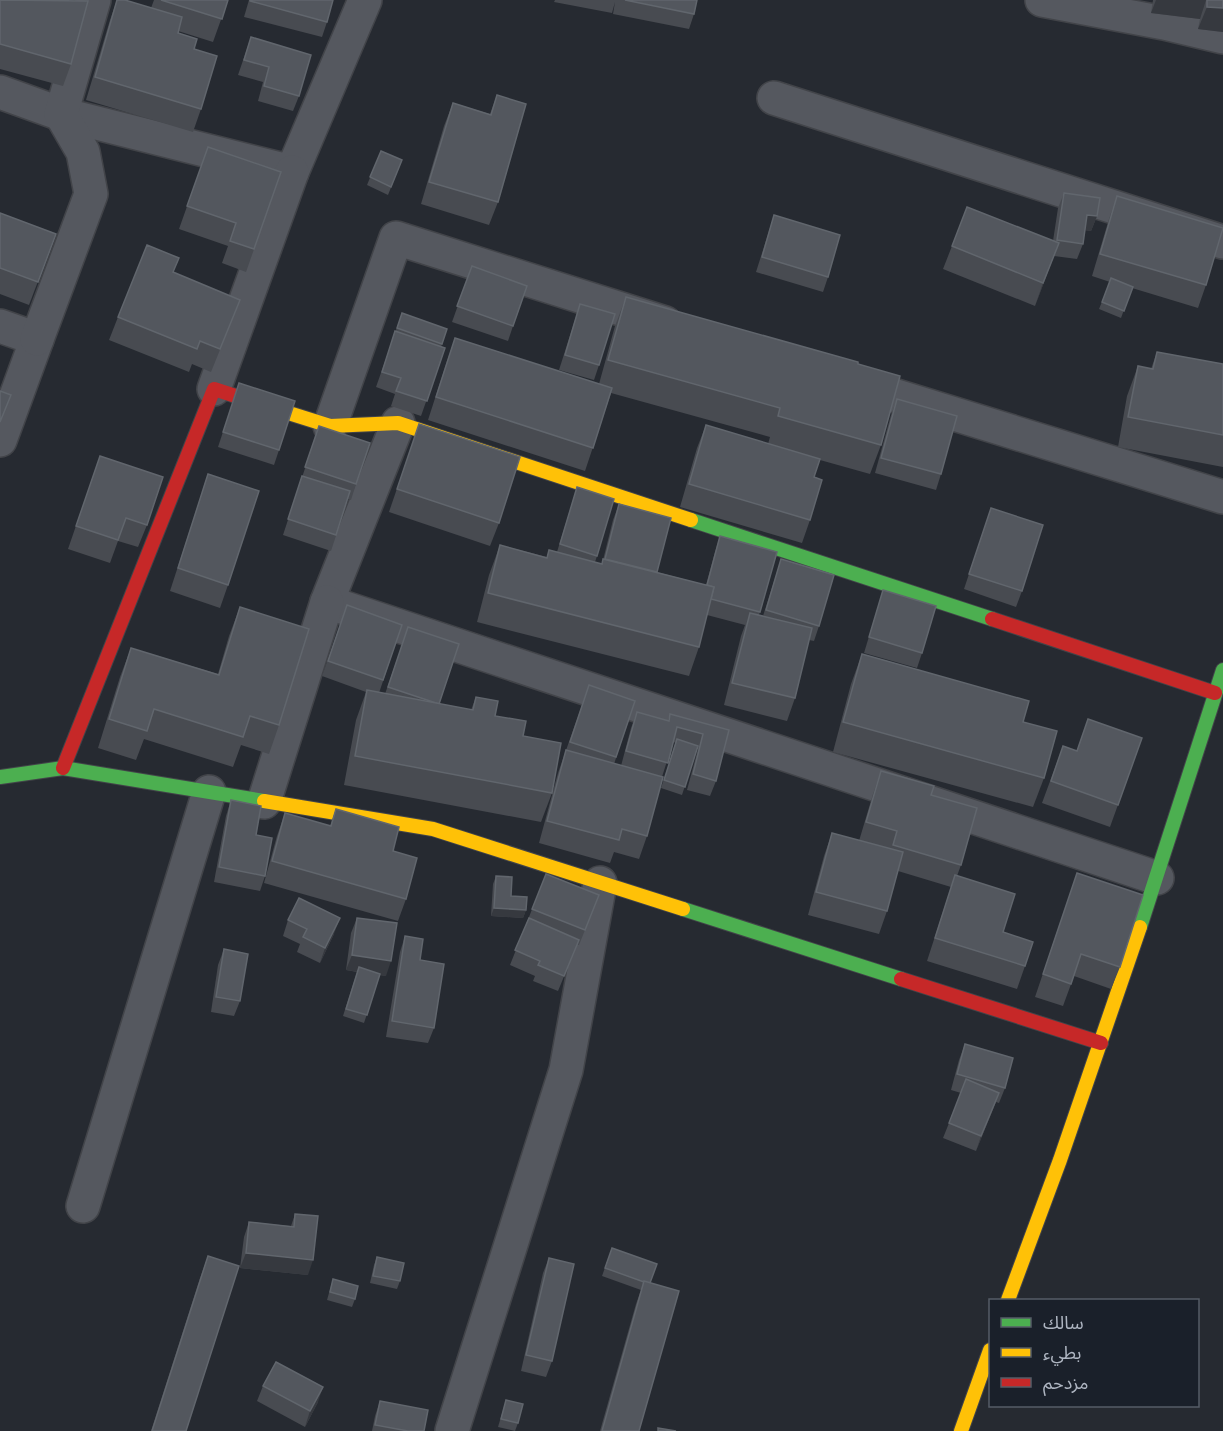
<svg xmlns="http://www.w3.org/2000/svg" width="1223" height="1431" viewBox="0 0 1223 1431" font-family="'Noto Sans','Noto Sans Arabic',sans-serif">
<rect width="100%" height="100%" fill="#262a31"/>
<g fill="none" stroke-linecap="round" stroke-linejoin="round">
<defs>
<g id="street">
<path d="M1042,0L1164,23L1223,37"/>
<path d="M0,92L61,114L292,172L365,0"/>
<path d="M774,98L1223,242"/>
<path d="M0,326L37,339L0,440"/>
<path d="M37,339L91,194L83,152L61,114L94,0"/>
<path d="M851,382L1223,497"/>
<path d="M214,389L292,172"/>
<path d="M398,423L327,602L1157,878"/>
<path d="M330,426L396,238L665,323"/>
<path d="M264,802L327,602"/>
<path d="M83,1206L209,792"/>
<path d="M452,1431L566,1070L600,883"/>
</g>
<g id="fast">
<path d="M691,520L992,619"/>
<path d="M0,777L63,768L264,801"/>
<path d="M683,909L901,979"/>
<path d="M1140,927L1223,670"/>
</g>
<g id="slow">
<path d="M260,404L330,426L398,423L691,520"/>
<path d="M264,801L433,829L683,909"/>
<path d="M1008,1300L1060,1160L1140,927"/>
<path d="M961,1431L990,1350"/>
</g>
<g id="jam">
<path d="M992,619L1215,693"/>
<path d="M63,768L214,389L260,404"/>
<path d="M901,979L1101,1043"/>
</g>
</defs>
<use href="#street" stroke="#424449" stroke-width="36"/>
<use href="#fast" stroke="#424449" stroke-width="16"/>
<use href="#slow" stroke="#424449" stroke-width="16"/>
<use href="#jam" stroke="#424449" stroke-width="16"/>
<use href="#street" stroke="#55585f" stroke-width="33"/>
<use href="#fast" stroke="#4caf50" stroke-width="14"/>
<use href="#slow" stroke="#ffc107" stroke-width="14"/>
<use href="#jam" stroke="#c62828" stroke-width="14"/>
</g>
<g fill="#484b51">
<path d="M0,0L71,64L63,86L0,69Z"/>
<path d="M117,0L151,8L154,0H228L213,42L178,31V33L194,49L201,109L193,132L86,100L110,20Z"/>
<path d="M249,0H333L327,22L322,37L244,17Z"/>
<path d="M555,0H697L694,14L689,29L613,14L615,2L612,13L554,2Z"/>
<path d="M1153,0H1223V32L1198,29L1200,19L1151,13Z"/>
<path d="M251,37L299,96L293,111L258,101L263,82L238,75Z"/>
<path d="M497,95L498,202L489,225L421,204L444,126L453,103L490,114Z"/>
<path d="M208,147L281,172L246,272L222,263L228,246L179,229Z"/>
<path d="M381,151L402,160L388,195L367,185Z"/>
<path d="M1064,193L1097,216L1091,231L1085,230L1083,244L1077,259L1054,256L1035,306L943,269L952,246L1053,241L1058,208Z"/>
<path d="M1117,196L1206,285L1198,308L1132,288L1121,318L1099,309L1110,282L1092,276L1109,219Z"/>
<path d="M0,213L56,234L29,305L0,294Z"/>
<path d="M774,215L828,277L823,292L756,272L769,231Z"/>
<path d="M472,266L513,326L508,341L452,322Z"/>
<path d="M174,273L240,300L211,372L192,364L189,372L109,340L118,317Z"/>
<path d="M626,297L858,364L881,445L870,474L820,460L814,477L810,520L802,543L680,507L697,448L706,425L768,444L770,437L611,393L585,471L428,420L447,361L455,338L599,384L615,326Z"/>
<path d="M580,304L599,365L594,380L559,370Z"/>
<path d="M402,313L447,329L441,347L445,348L421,416L391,406L395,394L376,387Z"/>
<path d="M1157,352L1223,364V467L1118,447L1127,396L1138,366L1151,369Z"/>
<path d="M239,383L279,450L274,465L218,447Z"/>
<path d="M897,399L941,474L936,490L875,473L891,415Z"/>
<path d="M419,424L499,523L490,546L389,512Z"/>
<path d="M319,426L356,484L351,500L348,499L331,551L283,535Z"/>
<path d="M100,456L147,525L138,547L118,541L110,563L68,549Z"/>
<path d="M208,474L228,585L220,608L170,591Z"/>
<path d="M577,487L597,556L595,562L602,564L613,520L619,504L657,572L706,585L715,552L720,536L777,552L759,615L763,616L776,575L781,559L819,626L814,641L809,640L795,698L787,721L724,705L741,636L745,625L707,615L699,647L689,676L477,622L489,575L500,545L547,557L549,550L557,552Z"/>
<path d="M991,508L1022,591L1016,607L964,589Z"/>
<path d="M883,590L922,653L917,668L864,653Z"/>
<path d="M347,605L402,625L379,693L385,694L408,627L439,704L471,710L476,697L495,716L523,736L552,793L541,822L344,785L356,720L366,692L322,676Z"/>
<path d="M240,607L279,725L269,754L241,745L233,767L144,739L136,760L98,748L120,677L131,648L218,674L229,636Z"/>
<path d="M862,654L1023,722L1044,778L1033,807L833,752L851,684Z"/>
<path d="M589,685L635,701L614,764L621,766L631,728L637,712L668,721L670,714L729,730L716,781L710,796L687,790L698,749H697L682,795L661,788L676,743L673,742L662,777L647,836L639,859L614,852L610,863L539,843L558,773Z"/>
<path d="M1142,738L1110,827L1042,803L1063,746L1077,751Z"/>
<path d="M881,771L931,795L961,865L957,876L1003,932L1025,966L1017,989L927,961L951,887L898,871L887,911L879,934L808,915L824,856L832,833L859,841L873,794Z"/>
<path d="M231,800L256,835L265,876L260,891L214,882L226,816Z"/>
<path d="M336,809L393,851L406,899L398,921L264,883L277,836L285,813L330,826Z"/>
<path d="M1077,873L1120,967L1111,989L1074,976L1063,1006L1035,997Z"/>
<path d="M546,874L599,895L579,945H577L558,991L533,981L535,976L510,965Z"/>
<path d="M496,876L511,896L526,910L523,918L491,916L493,884Z"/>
<path d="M357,918L386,976L380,975L364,1023L343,1016L357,972L346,970L351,933Z"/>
<path d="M288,920L334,934L320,963L297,952L300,944L283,936Z"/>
<path d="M405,936L420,960L434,1028L428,1043L386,1037L400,952Z"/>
<path d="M224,949L240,1001L234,1016L211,1012L218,965Z"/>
<path d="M965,1044L1005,1088L999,1103L996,1102L976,1151L943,1138L961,1093L951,1090L959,1060Z"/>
<path d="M295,1214L308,1275L240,1268L244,1237L249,1222L291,1226Z"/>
<path d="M612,1248L650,1283L639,1431H600L636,1304L641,1290L602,1276Z"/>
<path d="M208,1256L186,1431H151L200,1278Z"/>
<path d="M377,1257L400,1281L397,1289L370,1283L374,1265Z"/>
<path d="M549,1258L552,1361L546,1377L521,1371L543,1273Z"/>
<path d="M333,1279L355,1299L352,1307L327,1300Z"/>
<path d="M263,1386L318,1402L305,1427L257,1401Z"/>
<path d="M506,1400L518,1423L515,1431L498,1427Z"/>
<path d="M380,1401L424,1431H372L375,1416Z"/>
</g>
<g fill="#36393f">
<path d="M1156,0H1206L1200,19L1151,13Z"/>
<path d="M1207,7L1223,8V32L1198,29Z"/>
<path d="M1087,215L1097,216L1091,231L1082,230Z"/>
<path d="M1059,243L1050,266L1035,306L1043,283Z"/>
<path d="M494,908L526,910L523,918L491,916Z"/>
<path d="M340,918L334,934L320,963L325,948Z"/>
<path d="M352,955L391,961L386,976L346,970Z"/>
<path d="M999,1093L993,1108L976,1151L981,1136Z"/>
<path d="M246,1253L313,1260L308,1275L240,1268Z"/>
<path d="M323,1387L318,1402L305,1427L310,1411Z"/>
</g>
<g fill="#53575e" stroke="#61666d" stroke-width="1.5">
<path d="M0,0L88,1L71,64L0,44Z"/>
<path d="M117,0H125L182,17L178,33L197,39L194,49L217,56L201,109L95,77Z"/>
<path d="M161,0H228L222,19Z"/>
<path d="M250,0H333L327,22L250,1Z"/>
<path d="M625,0H697L694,14Z"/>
<path d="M1207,0H1223V8L1207,7Z"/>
<path d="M251,37L311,55L299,96L264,86L269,67L244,60Z"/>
<path d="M497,95L526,104L498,202L429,182L453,103L491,115Z"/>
<path d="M208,147L281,172L254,249L230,241L236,223L187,206Z"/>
<path d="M381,151L402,160L391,187L370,177Z"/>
<path d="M1064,193L1100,198L1097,216L1087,215L1083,244L1057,240Z"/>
<path d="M1117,196L1223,228L1206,285L1100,254Z"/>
<path d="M967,207L1059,243L1043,283L952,246Z"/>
<path d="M0,213L56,234L38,282L0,268Z"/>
<path d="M774,215L840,235L828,277L762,257Z"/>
<path d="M147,245L179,258L173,272L240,300L220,349L200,341L197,349L118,317Z"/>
<path d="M472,266L527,286L513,326L457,306Z"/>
<path d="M1111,278L1133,287L1124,311L1102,302Z"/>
<path d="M626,297L858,362V364L900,376L881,445L778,416L780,408L608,360Z"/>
<path d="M580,304L615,314L599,365L565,355Z"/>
<path d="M402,313L447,329L442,344L397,328Z"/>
<path d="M395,331L445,348L427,401L396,391L401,378L382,372Z"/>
<path d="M455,338L612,388L593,448L436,397Z"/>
<path d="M1157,352L1223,364V435L1128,417L1138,366L1153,369Z"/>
<path d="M239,383L295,401L279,450L223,432Z"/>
<path d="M0,391L11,395L0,422Z"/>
<path d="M897,399L957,416L941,474L881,458Z"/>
<path d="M419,424L520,457L499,523L397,489Z"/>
<path d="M706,425L820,459L814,477L822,480L810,520L689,484Z"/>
<path d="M319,426L370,443L356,484L305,467Z"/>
<path d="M100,456L163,477L147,525L126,518L118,540L76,526Z"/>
<path d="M208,474L259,491L228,585L178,568Z"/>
<path d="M302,476L350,491L336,535L288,519Z"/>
<path d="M577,487L614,499L597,556L560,544Z"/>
<path d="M619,504L671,518L657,572L605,559Z"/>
<path d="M991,508L1043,525L1022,591L969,574Z"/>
<path d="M720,536L777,552L760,612L711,599L714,587L707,585Z"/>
<path d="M500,545L547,558L549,550L602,564L603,559L714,587L699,647L488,593Z"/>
<path d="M781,559L834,575L819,626L766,610Z"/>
<path d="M883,590L936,606L922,653L869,637Z"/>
<path d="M347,605L402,625L383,680L328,661Z"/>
<path d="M240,607L309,629L279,725L250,716L243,737L154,709L147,731L109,719L131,648L219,675Z"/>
<path d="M750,613L812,628L795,698L732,683Z"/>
<path d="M408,627L459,644L439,704L388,687Z"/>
<path d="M862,654L1029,701L1023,722L1057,731L1044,778L843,722Z"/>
<path d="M589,685L635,701L616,757L570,742Z"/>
<path d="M367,690L473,710L476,697L498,701L495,716L526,721L523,736L561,743L552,793L355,756Z"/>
<path d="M637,712L669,721L670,714L729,730L716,781L693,774L703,734L677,727L668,763L626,751Z"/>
<path d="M1088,719L1142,738L1118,805L1051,781L1063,746L1077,751Z"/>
<path d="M677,739L698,746L685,787L664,780Z"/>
<path d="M566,750L663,777L647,836L622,829L619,840L547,821Z"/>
<path d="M881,771L934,786L931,795L977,808L961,865L893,845L897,831L866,822Z"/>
<path d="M231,800L261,806L256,835L272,838L265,876L219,867Z"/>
<path d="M336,809L399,827L393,851L417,858L406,899L272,861L285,813L331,826Z"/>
<path d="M832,833L903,852L887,911L816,892Z"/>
<path d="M1077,873L1143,895L1120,967L1081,954L1071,984L1043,974Z"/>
<path d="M546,874L599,895L585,930L532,909Z"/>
<path d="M955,875L1015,894L1003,932L1033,942L1025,966L935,938Z"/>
<path d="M496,876L512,877L511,896L527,897L526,910L494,908Z"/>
<path d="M299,898L340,918L325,948L303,937L307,929L288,920Z"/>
<path d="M357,918L397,923L391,961L352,955Z"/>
<path d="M529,918L579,940L564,976L538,965L540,961L515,950Z"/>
<path d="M405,936L423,939L420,960L444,964L434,1028L392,1021Z"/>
<path d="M224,949L248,954L240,1001L216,997Z"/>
<path d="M359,967L380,974L367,1015L346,1009Z"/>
<path d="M965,1044L1013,1058L1005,1088L957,1074Z"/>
<path d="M966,1079L999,1093L981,1136L949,1123Z"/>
<path d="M295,1214L318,1216L313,1260L246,1253L249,1222L294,1227Z"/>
<path d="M612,1248L657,1264L650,1283L644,1282L605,1268Z"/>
<path d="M208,1256L239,1266L186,1431H152Z"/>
<path d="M377,1257L404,1263L400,1281L373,1276Z"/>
<path d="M549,1258L574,1264L552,1361L526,1355Z"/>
<path d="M333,1279L358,1286L355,1299L330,1292Z"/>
<path d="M644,1281L679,1291L639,1431H602Z"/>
<path d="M276,1362L323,1387L310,1411L263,1386Z"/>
<path d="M506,1400L523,1404L518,1423L501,1419Z"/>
<path d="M380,1401L428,1410L424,1431H408L375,1425Z"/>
<path d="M658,1428L676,1431H658Z"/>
</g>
<rect x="989" y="1299" width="210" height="108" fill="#1a202a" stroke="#565c67" stroke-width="1.5"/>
<rect x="1001" y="1318" width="30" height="9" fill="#4caf50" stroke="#565c67" stroke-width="1.5"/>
<text x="1043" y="1329" font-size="18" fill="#afb6c2">سالك</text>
<rect x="1001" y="1348" width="30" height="9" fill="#ffc107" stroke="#565c67" stroke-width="1.5"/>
<text x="1043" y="1359" font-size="18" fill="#afb6c2">بطيء</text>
<rect x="1001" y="1378" width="30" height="9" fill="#c62828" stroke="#565c67" stroke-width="1.5"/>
<text x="1043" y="1389" font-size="18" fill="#afb6c2">مزدحم</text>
</svg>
